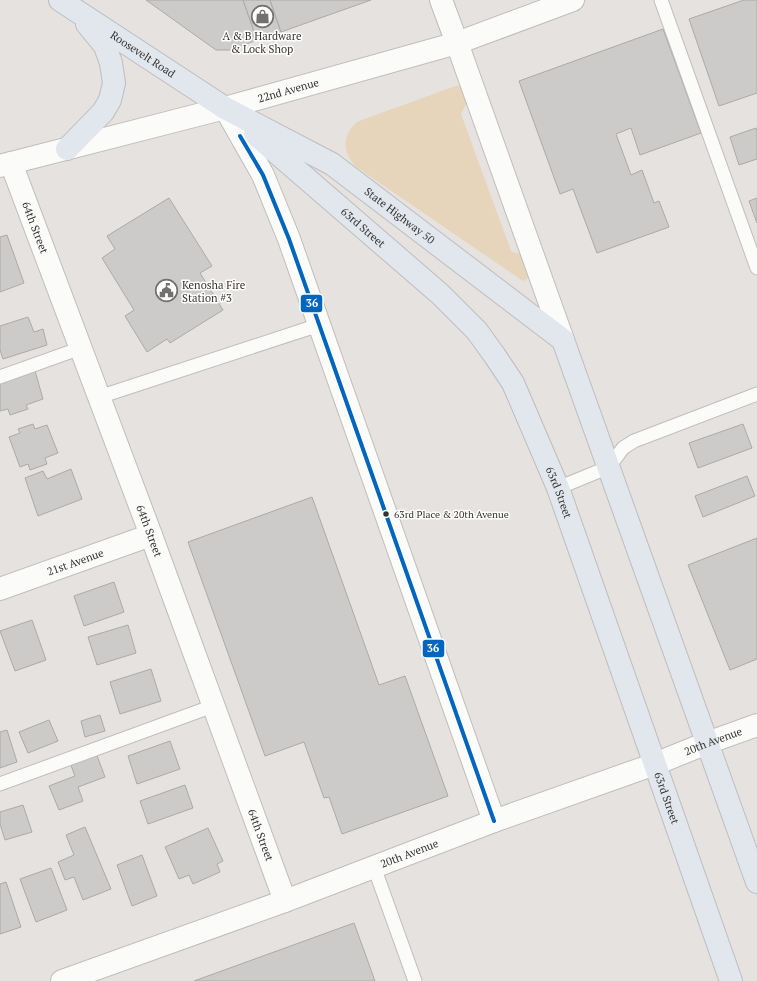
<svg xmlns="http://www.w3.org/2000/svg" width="757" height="981" viewBox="0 0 757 981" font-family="'PT Serif',serif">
<rect width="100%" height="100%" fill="#e5e2df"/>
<path fill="#e6d4bb" d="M456,86H462L468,100L461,114L511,251L515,253L521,254L530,277L523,281L355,166C353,162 349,159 348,155C342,142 348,128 359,121Z"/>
<g fill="#cdcbc9" stroke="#acaaa7">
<path d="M146,0H243L257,40L230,50H216Z"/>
<path d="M243,0H270L281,32L257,40Z"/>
<path d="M270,0H371L281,32Z"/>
<path d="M744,0H757V93L719,106L689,19Z"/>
<path d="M663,29L701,133L640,155L631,128L616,134L631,175L642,170L654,203L659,201L669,227L597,253L573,189L560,194L519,81Z"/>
<path d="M756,128L757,132V159L739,165L730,137Z"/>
<path d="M169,198L212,266L200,273L223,310L170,343L167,339L147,352L125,316L134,310L102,258L115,249L107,236Z"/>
<path d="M757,198V223L749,201Z"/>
<path d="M7,235L24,283L0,292V237Z"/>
<path d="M28,317L34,332L43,329L47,345L3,359L0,350V326Z"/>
<path d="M35,371L43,399L26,405L28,409L10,415L8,409L0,411V381Z"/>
<path d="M33,424L35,429L47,425L58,453L45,458L47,464L30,470L28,464L20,467L9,437L20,433L18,429Z"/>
<path d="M743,424L752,448L698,468L689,443Z"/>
<path d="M71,469L82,499L38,516L25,478L43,471L47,479Z"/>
<path d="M747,476L755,496L703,517L695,496Z"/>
<path d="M312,497L379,685L405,676L448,796L342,834L329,797L324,798L304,742L265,756L188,542Z"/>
<path d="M757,538V659L730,670L688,565Z"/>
<path d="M114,582L124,612L84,626L74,596Z"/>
<path d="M32,620L46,660L15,671L0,631Z"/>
<path d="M128,625L136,653L97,665L88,637Z"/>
<path d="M151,669L161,701L120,714L110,682Z"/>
<path d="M100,715L105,731L85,737L81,721Z"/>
<path d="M49,720L58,741L28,753L19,732Z"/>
<path d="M7,730L17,762L0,768V732Z"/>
<path d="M170,741L180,769L137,784L128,756Z"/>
<path d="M96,753L105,777L78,787L83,801L59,810L49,786L75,776L70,763Z"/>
<path d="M185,785L193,808L148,824L140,801Z"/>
<path d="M23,805L32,832L5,840L0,824V812Z"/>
<path d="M85,827L111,889L83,900L74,877L65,880L58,862L74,855L66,835Z"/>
<path d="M208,828L223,861L217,864L220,872L193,884L189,875L179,879L165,847Z"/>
<path d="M142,855L157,896L132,906L117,865Z"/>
<path d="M51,868L67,910L36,922L20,879Z"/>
<path d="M6,882L21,927L0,934V884Z"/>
<path d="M354,923L375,981H194Z"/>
</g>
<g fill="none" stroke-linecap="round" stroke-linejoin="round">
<defs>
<g id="service">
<path d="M661,0L757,268"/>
<path d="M0,377L81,348"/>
<path d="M99,397L319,325"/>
<path d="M558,488L609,467L623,448L634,441L757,394"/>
<path d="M0,784L213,706"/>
<path d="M374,867L415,981"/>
</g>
<g id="minor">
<path d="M441,0L457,43"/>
<path d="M225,108L263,175L289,239L494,821"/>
<path id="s1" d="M11,163L151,535L285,901"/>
<path id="s2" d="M0,589L151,535"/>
<path id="s3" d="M62,981L285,901L494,821L655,764L707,743L757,725"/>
</g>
<g id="tertiary">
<path d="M457,43L563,340"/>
<path id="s4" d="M0,166L11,163L225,108L457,43L573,0"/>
</g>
<g id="primary">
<path id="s5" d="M60,0L225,108L332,164L563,340L757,882"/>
<path id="s6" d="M255,134L440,294L477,331L495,356L513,383L558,488L731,981"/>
<path d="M67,149L103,112L110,100L114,83L111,63L105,46L87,24"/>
</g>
</defs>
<use href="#service" stroke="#c0bebc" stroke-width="15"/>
<use href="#minor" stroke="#c0bebc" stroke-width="24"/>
<use href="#tertiary" stroke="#c0bebc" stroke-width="24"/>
<use href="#primary" stroke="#bebdbc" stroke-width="24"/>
<use href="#service" stroke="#fbfbfa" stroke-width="13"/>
<use href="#minor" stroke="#fbfbfa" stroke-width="22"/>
<use href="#tertiary" stroke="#fbfbfa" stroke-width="22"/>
<use href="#primary" stroke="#e2e7ee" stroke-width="22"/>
<defs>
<path id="bus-1" d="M240,136L263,175L289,239L494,821"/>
</defs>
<use href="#bus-1" stroke="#fff" stroke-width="7"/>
<use href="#bus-1" stroke="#0065bd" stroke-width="4"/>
</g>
<defs>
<symbol id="shop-ring" viewBox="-11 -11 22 22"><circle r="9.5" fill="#fff" stroke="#73716f" stroke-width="1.5"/><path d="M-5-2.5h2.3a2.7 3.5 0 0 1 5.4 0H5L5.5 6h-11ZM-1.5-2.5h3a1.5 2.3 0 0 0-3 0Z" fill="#73716f"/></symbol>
<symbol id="civic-ring" viewBox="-11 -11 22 22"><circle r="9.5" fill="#fff" stroke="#73716f" stroke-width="1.5"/><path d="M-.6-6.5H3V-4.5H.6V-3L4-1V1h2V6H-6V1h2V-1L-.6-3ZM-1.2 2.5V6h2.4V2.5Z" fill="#73716f"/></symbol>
</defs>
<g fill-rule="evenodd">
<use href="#shop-ring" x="250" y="4" width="25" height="25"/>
<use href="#civic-ring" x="154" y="278" width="25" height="25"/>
</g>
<circle fill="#363432" stroke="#fff" stroke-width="1.5" cx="386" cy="514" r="3.5"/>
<g text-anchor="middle" stroke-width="3" stroke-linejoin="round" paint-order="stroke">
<g font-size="10" fill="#363432" stroke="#fff" text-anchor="start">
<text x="394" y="518">63rd Place &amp; 20th Avenue</text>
</g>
<g font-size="11" fill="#363432" stroke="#fff">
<text x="262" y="40">A &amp; B Hardware<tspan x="262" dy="13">&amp; Lock Shop</tspan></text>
<text x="182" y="289" text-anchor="start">Kenosha Fire<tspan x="182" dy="13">Station #3</tspan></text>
</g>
<g font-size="11" fill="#363432" stroke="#fff">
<text dy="4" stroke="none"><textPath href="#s5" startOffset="99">Roosevelt Road</textPath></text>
<text dy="4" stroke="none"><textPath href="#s4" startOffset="298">22nd Avenue</textPath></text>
<text dy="4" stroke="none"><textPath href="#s5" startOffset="403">State Highway 50</textPath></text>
<text dy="4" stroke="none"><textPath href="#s6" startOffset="143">63rd Street</textPath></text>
<text dy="4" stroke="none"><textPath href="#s1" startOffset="69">64th Street</textPath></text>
<text dy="4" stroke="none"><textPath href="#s6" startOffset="479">63rd Street</textPath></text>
<text dy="4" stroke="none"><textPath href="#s1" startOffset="393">64th Street</textPath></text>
<text dy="4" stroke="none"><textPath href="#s2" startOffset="80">21st Avenue</textPath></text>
<text dy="4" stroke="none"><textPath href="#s3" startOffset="694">20th Avenue</textPath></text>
<text dy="4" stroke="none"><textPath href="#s6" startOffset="803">63rd Street</textPath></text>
<text dy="4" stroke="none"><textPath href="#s1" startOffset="717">64th Street</textPath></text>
<text dy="4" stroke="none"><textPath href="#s3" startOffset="370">20th Avenue</textPath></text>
</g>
</g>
<g stroke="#fff" stroke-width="1.5">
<rect x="300" y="294" width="23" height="19" rx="4" fill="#0065bd"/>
<rect x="422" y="639" width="23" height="19" rx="4" fill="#0065bd"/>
</g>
<g font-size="11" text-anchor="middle" font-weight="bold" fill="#fff">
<text x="312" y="307">36</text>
<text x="433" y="652">36</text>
</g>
</svg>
